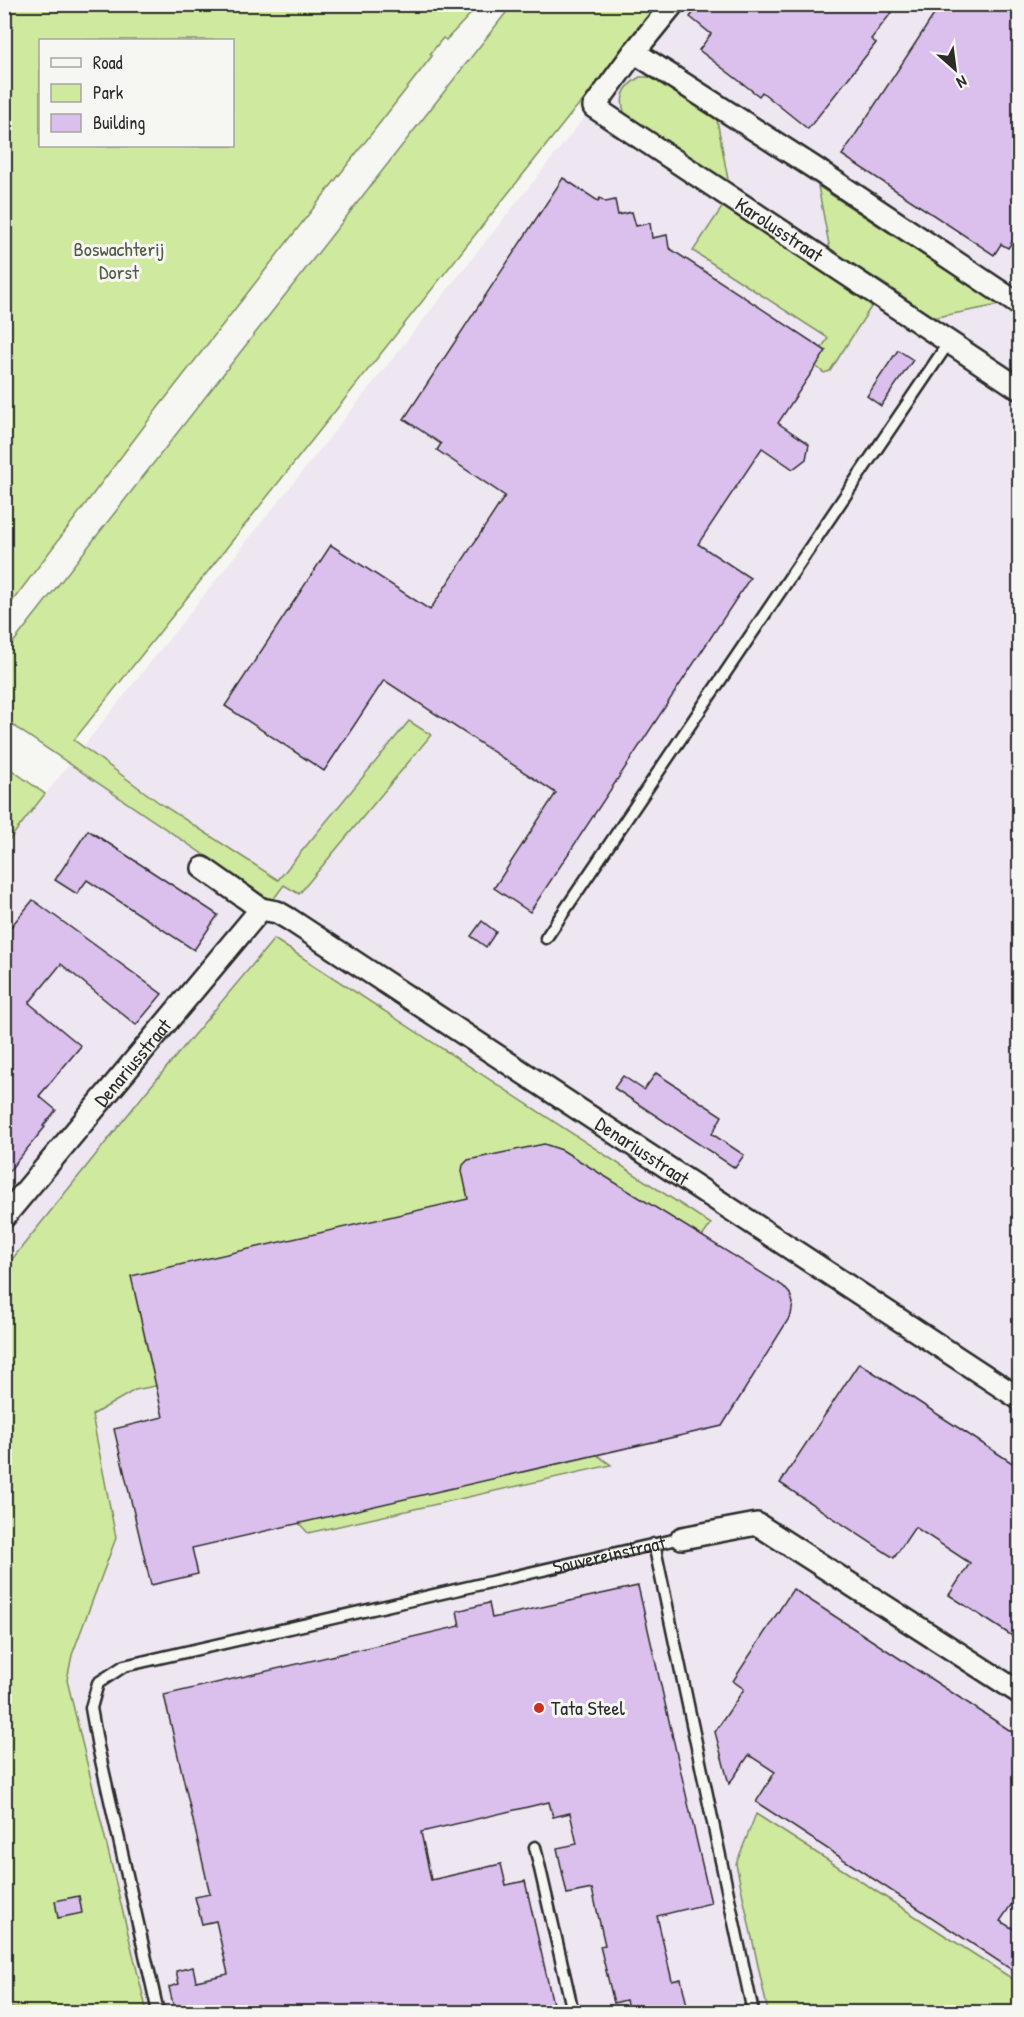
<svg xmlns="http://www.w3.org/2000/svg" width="1024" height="2017" viewBox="0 0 1024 2017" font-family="'Patrick Hand',sans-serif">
<rect width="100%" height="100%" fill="#f6f6f2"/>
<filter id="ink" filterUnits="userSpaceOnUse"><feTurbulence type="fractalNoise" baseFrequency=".0167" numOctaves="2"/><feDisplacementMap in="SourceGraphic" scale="12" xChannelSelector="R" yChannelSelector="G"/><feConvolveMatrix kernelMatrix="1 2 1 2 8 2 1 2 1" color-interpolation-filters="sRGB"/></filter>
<g filter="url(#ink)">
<path fill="#eee6f1" d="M685,5H1019V1983L1011,1977L736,1864L768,2012H5V1638L67,1679L72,1655L116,1538L92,1415L135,1390L190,1379L610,1465L566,1433L5,1268V845L600,98L637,61Z"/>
<g fill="#cfe99f" stroke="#7d8a65" stroke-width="1.5" fill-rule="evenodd">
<path d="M4,5H479L446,40L443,38L430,54L432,56L157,409L5,611ZM40,40H232V146H40Z"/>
<path d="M512,5H663L603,81L575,109L74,740L161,804L278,880L409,721L431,735L299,894L284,885L272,901L5,720V653Z"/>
<path d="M640,77H649L658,81L717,120L729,185L627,119C618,101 621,87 640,77Z"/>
<path d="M818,186L999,305L932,318L893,289L830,250Z"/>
<path d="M723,206L873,304L830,371L824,373L812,363L828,338L693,251Z"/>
<path d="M5,765L45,794L5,845Z"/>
<path d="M274,939L711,1224L566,1433L611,1465L308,1533L229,1447L190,1379L135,1390L92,1415L116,1538L72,1655L67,1680L147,2012H41L5,2007V1268L146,1092Z"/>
<path d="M756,1814L1019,1983V2012H768L736,1864Z"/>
</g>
<g fill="#dbc0ee" stroke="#2b2b2b" stroke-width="1.5">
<path d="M700,4H898L871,39L876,43L808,129L762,92L759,96L699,50L711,34L690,17Z"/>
<path d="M941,4H1020V230L1008,248L1001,244L994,255L842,155Z"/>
<path d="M563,178L598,201L600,198L606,202L615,200L618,215L632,212L636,226L650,223L652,238L667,235L669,248L826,351L778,423L809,444L806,459L793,469L762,448L698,544L750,578L530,912L494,888L556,793L384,680L324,771L225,706L331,545L430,610L505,496L437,450L441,444L404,419Z"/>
<path d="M898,350L913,360L881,406L867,396Z"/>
<path d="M88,830L218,915L194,950L87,880L77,894L55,880Z"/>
<path d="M33,900L162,994L136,1025L61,964L29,1003L81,1046L39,1096L56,1110L43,1126L45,1127L4,1177V935Z"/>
<path d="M482,921L496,932L486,947L471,936Z"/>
<path d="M656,1073L722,1116L712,1134L744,1155L735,1168L614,1088L623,1076L644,1090Z"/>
<path d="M544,1144L562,1150L783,1286L790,1294L793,1303L791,1315L722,1426L192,1548L198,1574L151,1585L114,1429L163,1417L131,1276L468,1199L462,1171L463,1165L468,1160Z"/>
<path d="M859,1363L1020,1468V1641L949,1595L970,1563L915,1527L894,1558L780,1483Z"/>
<path d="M638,1586L711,1903L657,1916L672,1981L681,1979L688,2010L676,2013H629L626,2000L614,2003L600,1946L605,1945L592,1889L567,1894L557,1848L577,1844L570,1813L553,1817L549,1802L421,1832L431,1880L501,1864L506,1885L525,1881L555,2013H175L169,1987L179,1984L176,1971L193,1967L196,1981L228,1974L216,1921L202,1924L195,1897L210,1894L164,1695L460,1626L457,1611L489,1603L492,1618Z"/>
<path d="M793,1589L1020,1737V1892L1000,1921L1020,1933V1958L1012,1970L756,1802L775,1772L749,1755L729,1784L715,1732L744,1689L733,1681Z"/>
<path d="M79,1896L82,1913L58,1918L55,1901Z"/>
</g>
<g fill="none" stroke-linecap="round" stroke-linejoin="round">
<defs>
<g id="service">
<path d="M546,938L949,342"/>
<path d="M654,1544L753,2012"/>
<path d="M535,1847L573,2012"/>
<path id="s1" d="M158,2012L98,1747L91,1708L98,1683L124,1666L682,1538"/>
</g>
<g id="minor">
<path d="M673,4L634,52L813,167L1020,305"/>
<path id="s2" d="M634,52L594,107L1020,389"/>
<path id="s3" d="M203,868L261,909L277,912L289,919L1020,1399"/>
<path id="s4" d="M4,1217L261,909"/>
<path d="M682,1538L757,1524L1020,1693"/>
</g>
</defs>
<use href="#service" stroke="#2b2b2b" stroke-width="15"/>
<use href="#minor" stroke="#2b2b2b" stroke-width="26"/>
<use href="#service" stroke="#f6f6f2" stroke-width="10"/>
<use href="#minor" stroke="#f6f6f2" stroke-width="21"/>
</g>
</g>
<circle fill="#c8321e" stroke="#f6f6f2" stroke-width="2" cx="539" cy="1708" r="6"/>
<g text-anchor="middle" stroke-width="6" stroke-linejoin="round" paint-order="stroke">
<g font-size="20" fill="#2b2b2b" stroke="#f6f6f2">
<text dy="7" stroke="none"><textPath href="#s2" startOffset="290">Karolusstraat</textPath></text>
<text dy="7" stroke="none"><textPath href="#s4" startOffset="201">Denariusstraat</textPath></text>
<text dy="7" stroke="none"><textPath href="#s3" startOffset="524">Denariusstraat</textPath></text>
<text dy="7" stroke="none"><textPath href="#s1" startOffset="866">Souvereinstraat</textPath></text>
</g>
<g font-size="20" fill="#545a48" stroke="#f6f6f2">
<text x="119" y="256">Boswachterij<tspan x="119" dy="23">Dorst</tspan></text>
</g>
<g font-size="20" fill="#2b2b2b" stroke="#f6f6f2" text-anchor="start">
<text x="551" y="1715">Tata Steel</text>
</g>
</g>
<rect width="1024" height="2017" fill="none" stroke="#f6f6f2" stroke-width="24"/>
<rect x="12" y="12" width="1000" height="1993" fill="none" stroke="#2b2b2b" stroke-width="2" filter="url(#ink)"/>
<rect x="39" y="39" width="195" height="108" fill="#f6f6f2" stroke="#a5a5a2" stroke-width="1.5"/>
<rect x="51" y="58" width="30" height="9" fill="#f6f6f2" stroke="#a5a5a2" stroke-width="1.5"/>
<text x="93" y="69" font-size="18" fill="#2b2b2b">Road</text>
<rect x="51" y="84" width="30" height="18" fill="#cfe99f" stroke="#a5a5a2" stroke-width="1.5"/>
<text x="93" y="99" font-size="18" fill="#2b2b2b">Park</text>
<rect x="51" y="114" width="30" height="18" fill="#dbc0ee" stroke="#a5a5a2" stroke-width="1.5"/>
<text x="93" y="129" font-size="18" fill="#2b2b2b">Building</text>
<g transform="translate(955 69) rotate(152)" stroke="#f6f6f2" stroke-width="4.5" paint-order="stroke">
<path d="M0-4.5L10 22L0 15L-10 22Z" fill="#2b2b2b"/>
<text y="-9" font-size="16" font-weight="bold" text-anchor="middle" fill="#2b2b2b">N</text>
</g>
</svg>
